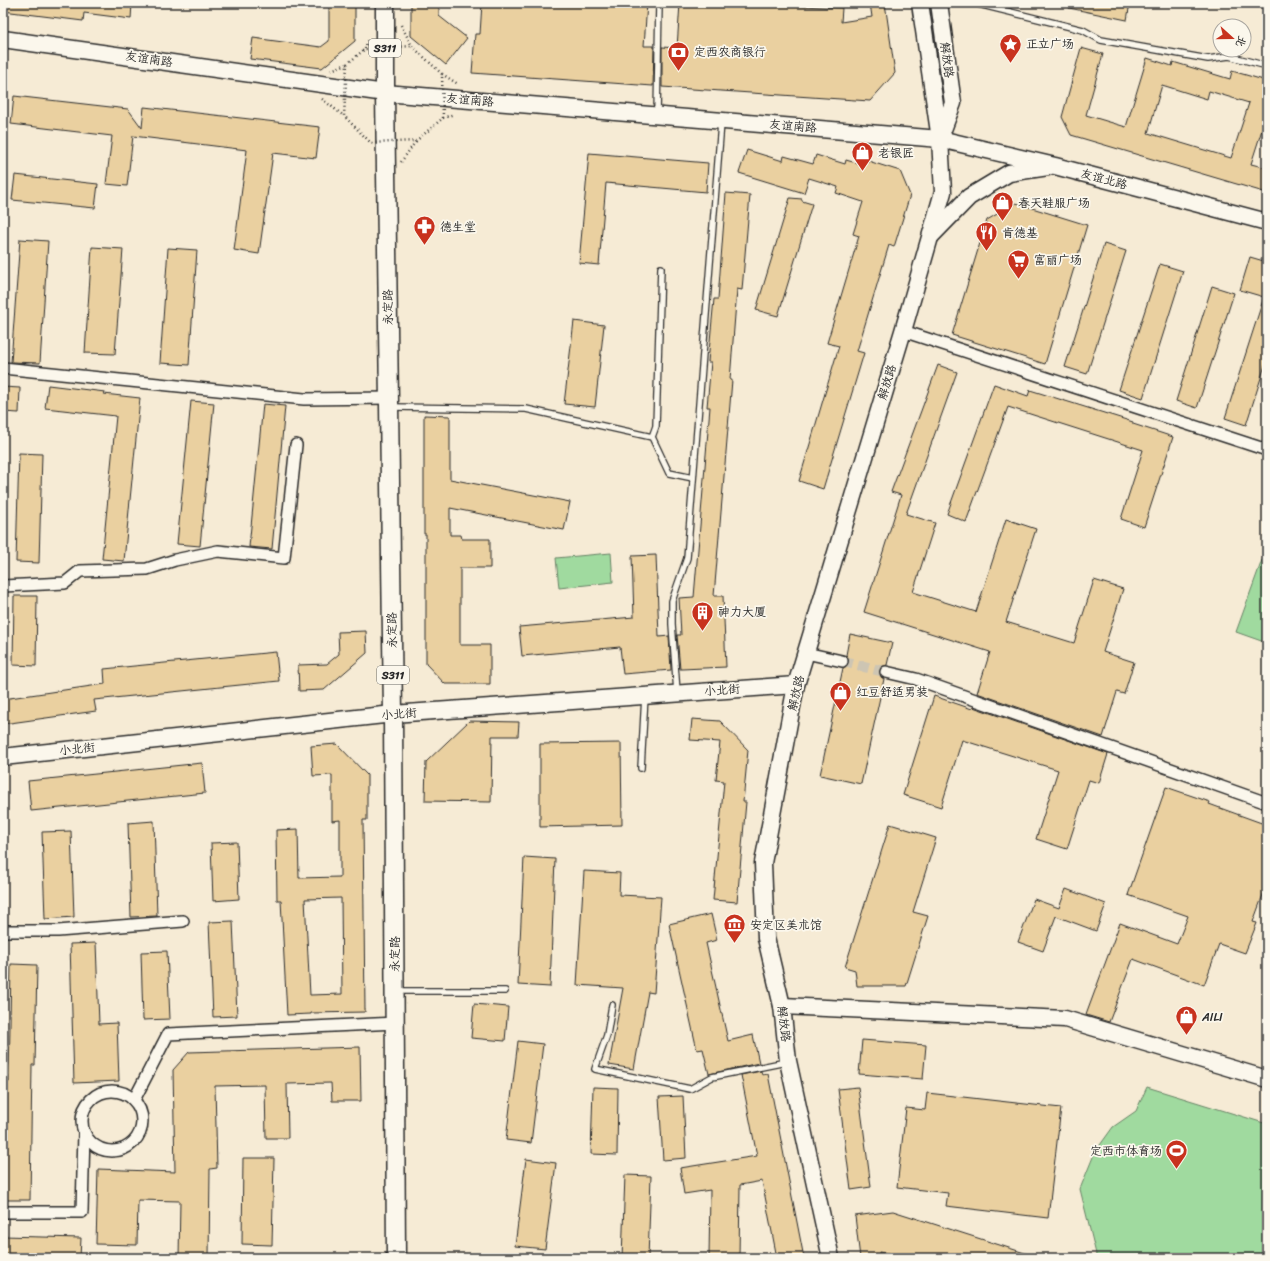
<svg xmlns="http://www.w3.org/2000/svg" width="1270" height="1261" viewBox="0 0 1270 1261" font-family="Sriracha,'LXGW WenKai TC',sans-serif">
<rect width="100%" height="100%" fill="#f6ebd5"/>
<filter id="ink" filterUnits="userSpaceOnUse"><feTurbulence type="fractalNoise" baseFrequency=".025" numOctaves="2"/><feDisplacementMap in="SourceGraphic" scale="8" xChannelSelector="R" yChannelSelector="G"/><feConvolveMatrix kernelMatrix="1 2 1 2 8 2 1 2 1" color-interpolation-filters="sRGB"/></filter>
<g filter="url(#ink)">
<g fill="#a0da9f" stroke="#668265">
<path d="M611,553L613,582L559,588L556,558Z"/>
<path d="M1262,560L1267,562V643L1236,632Z"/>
<path d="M1147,1087L1267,1124V1258H1095L1096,1254L1080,1189L1095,1152L1113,1127L1136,1111Z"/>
</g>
<g fill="#ead0a0" stroke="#2b2b2b" fill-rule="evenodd">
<path d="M3,3H132L131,19L84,13L83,21L3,11Z"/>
<path d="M329,3H355V41L322,68L250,59L253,38L321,47L329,41Z"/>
<path d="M411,3H439V16L467,38L446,65L411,36Z"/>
<path d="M482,3H647L644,46H654L653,86L472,73L475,34H480Z"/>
<path d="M680,3H743L842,8L841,22L872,17L870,3H885L895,73L870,101L662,87V47L677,48Z"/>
<path d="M1069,3H1130L1127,20L1069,8Z"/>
<path d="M1081,48L1103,54L1086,115L1126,127L1147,58L1172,66L1173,62L1230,79L1232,71L1267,81V114L1251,164L1267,168V193L1071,135L1062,117ZM1162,85L1207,99L1209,91L1249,103L1231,158L1148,133Z"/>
<path d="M14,96L128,109L142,128L144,107L320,127L316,158L273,153L259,254L234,250L247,150L133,136L127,186L106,184L112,136L11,124Z"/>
<path d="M747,150L783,161L784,156L813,164L816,155L845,164L846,160L863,165L865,160L900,171L910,195L894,247L889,245L857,351L864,353L823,489L799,481L839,346L827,343L859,236L853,234L863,202L836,193L838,187L809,178L804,193L739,173Z"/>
<path d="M589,153L708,163L706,192L606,183L599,265L579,263Z"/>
<path d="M15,175L98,184L95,208L12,200Z"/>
<path d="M726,193L750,195L742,290L737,289L730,380H732L714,596H723L726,667L682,669H680L677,635H681L679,598L694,597L710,407H707L711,362H708L714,299H718Z"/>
<path d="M790,198L802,199V201L812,204L778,316L756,310Z"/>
<path d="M1016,203L1087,225L1045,364L952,335L987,220Z"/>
<path d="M20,239L48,241L40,363L11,362Z"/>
<path d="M1104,244L1126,251L1087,374L1065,367Z"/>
<path d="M92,247L123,249L115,354L85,353Z"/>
<path d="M168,248L197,250L189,365L160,363Z"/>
<path d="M1250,257L1267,262V359L1246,425L1225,418L1264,297L1240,290Z"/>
<path d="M1160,264L1183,271L1143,398L1119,390Z"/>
<path d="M1212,286L1234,293L1197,408L1176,401Z"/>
<path d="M574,321L604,325L595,407L564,404Z"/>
<path d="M938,365L957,372L906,514L935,523L913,592L976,612L1006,519L1036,529L1006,622L1074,643L1094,580L1123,589L1103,652L1134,662L1124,694L1117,692L1103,737L977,693L990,652L864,612L901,495L891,492Z"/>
<path d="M994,384L1028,396L1030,390L1133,422V424L1173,437L1144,527L1121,519L1143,450L1008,407L966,522L947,514Z"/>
<path d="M48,385L105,392L104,394L140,398L124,561L102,559L116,416L45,408Z"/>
<path d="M3,387L20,388L19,413L3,412Z"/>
<path d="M191,401L214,403L200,546L177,544Z"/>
<path d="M263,404L285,406L272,549L249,547Z"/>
<path d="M424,415L450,416V479L570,502L564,530L450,508V535H461L462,539H490V568H460V645H490V684H445L426,664V534H424Z"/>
<path d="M19,453L42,454L39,563L16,562Z"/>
<path d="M656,555L659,637L669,636L671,670L623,674L620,647L522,656L519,627L634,617L632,556Z"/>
<path d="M14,596H37L36,666L13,665Z"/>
<path d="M366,631L367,653L324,690L299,691L298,665L327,664L339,654L338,632Z"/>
<path d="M850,634L892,643L887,665L881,667L879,671L881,677L884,679L861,784L820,775L843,668L847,666L849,662V659L846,655Z"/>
<path d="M276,652L279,681L94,700L96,711L3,724V699L105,684L104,669Z"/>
<path d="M934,696L972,709L973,707L1108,754L1099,783L1089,780L1067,849L1036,839L1058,770L962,740L941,807L903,795Z"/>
<path d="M692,719L720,721L748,750L743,802H746L737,902L713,900L724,781L716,780L720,742L690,740Z"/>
<path d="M469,721L519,722L518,736H492L491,802L425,801L426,762Z"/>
<path d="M621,743L622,825L540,827V744Z"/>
<path d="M337,744L367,775V820H363L365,1012L311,1013V1014L287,1015L281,900H277L276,830L298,829L299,878L340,877V820L332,821V775L313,776L311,746ZM341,898L342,994L310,995L305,899Z"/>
<path d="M202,763L205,793L31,811L28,781Z"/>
<path d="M1166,787L1210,802L1209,804L1267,825V884L1253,922L1257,923L1245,953L1219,944L1204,985L1133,959L1109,1022L1086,1015L1120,923L1177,944L1188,916L1128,895Z"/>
<path d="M154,821L157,916L131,917L128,823Z"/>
<path d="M890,824L936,838L913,912L928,916L906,986H857L855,970L845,967Z"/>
<path d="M71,831L74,917L45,919L42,832Z"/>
<path d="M237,842L239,899L213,901L211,843Z"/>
<path d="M524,857L555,859L550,987L518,985Z"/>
<path d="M584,871L620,873L619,895L661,897L654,993L648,992L634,1069L609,1065L623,988L577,985Z"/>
<path d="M1066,889L1106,904L1096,931L1056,916L1043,951L1018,942L1034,899L1059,908Z"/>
<path d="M711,914L717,940L706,943L728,1041L753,1035L759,1063L709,1074L703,1049L697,1050L669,924Z"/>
<path d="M233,921L237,1016L213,1017L209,922Z"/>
<path d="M96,943L99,1024L117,1023L119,1081L74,1083L70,944Z"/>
<path d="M167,951L170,1019L143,1020L141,952Z"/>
<path d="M11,964L37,965L35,1065H32L30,1200H3V1082H9Z"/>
<path d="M474,1004L508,1007L505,1041L471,1038Z"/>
<path d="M862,1040L926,1045L923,1079L859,1074Z"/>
<path d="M518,1041L543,1044L531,1143L506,1140Z"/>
<path d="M360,1047L361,1101H332L331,1083L287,1084L288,1138H266L265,1085L215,1086L217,1168L210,1169L209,1258H179L180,1201L138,1200L137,1245L96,1244L98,1169L175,1172L173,1070L189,1052Z"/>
<path d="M761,1071L762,1075L768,1074L804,1258H777L762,1181L740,1185L739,1258H709L710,1190L684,1194L680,1168L757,1156L741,1075Z"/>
<path d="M593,1087L618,1088L617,1155L591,1154Z"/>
<path d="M858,1087L871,1187L851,1190L838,1089Z"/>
<path d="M927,1093L1061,1108L1048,1218L946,1206L948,1193L897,1187L906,1108L925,1110Z"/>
<path d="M683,1096L686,1158L663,1160L659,1097Z"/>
<path d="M243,1158H274L272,1245L242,1244Z"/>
<path d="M526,1159L556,1163L545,1249L515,1246Z"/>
<path d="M625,1175L651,1176L648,1258H622Z"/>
<path d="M893,1211L1034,1256V1258H906L879,1252L880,1258H860L855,1216Z"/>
<path d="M3,1236L81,1238L80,1258H3Z"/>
</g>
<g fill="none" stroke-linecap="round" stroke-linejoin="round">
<path stroke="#cdc5b3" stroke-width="11" stroke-dasharray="11 5.5" stroke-linecap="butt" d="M842,661L886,672"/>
<defs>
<g id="lane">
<path d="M974,3L1083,30L1101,40L1208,59L1229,56L1267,66"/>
<path d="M657,115L659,3"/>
<path d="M392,407L526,409L652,437L669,473L693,478"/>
<path d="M652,437L656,426L661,268"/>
<path d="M677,692L672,624V601L687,558L721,123"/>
<path d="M641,768L645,696"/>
<path d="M396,991H505"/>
<path d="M612,1005L607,1035L595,1069L690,1089L712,1077L786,1062"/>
</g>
<g id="street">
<path d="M903,331L1267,450"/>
<path d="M3,368L304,399L390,398"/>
<path d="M3,586L65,583L80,571L147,569L175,560L218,551L284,558L296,445"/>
<path d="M806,653L842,661"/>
<path d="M886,672L916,679L1267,803"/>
<path d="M3,931H58L183,921"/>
<circle cx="112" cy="1121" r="30"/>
<path d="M134,1100L168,1034L396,1023"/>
<path d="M3,1212H82L84,1132"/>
</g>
<g id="secondary">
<path d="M939,3L953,103L941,135"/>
<path d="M3,39L385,93L940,139L1055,166L1267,222"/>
<path d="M931,236L969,197L1009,173L1048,167"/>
<path d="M3,757L393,714L796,685"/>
<path d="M782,1006L1065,1019L1267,1079"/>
<path d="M831,1258L788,1061L782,1006L766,938L763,863L796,685L903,331L943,192L940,139L920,3"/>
</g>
<path id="primary" d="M385,3V93L393,714L396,1258"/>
</defs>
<use href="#lane" stroke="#2b2b2b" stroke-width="8"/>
<use href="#street" stroke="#2b2b2b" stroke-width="14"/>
<use href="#secondary" stroke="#2b2b2b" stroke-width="19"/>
<use href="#primary" stroke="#2b2b2b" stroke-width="21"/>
<g stroke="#2b2b2b" stroke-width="2.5" stroke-dasharray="1 3" stroke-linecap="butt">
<path d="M401,25L412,46"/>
<path d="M365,49L368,39"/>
<path d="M331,70L347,64"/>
<path d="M442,74L458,84"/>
<path d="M322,99L344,116"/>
<path d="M443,118L454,114"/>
<path d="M401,162L416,141"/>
</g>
<use href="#lane" stroke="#fbf7ec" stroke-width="5.5"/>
<use href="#street" stroke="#fbf7ec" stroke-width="11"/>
<use href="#secondary" stroke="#fbf7ec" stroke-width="16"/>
<use href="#primary" stroke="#fbf7ec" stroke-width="18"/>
<path stroke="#2b2b2b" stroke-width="2.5" stroke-dasharray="1 3" stroke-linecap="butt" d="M412,46L442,74L443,118L416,141L371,143L344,116L347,64L365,49Z"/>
</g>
</g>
<defs>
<symbol id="sight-pin" viewBox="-11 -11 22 30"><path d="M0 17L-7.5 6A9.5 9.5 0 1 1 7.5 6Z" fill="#c8321e" stroke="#fbf7ec"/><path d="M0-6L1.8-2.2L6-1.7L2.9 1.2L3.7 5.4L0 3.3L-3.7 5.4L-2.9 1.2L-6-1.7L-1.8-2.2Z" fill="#fff"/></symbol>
<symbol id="bank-pin" viewBox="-11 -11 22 30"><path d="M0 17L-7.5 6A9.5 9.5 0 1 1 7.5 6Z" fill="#c8321e" stroke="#fbf7ec"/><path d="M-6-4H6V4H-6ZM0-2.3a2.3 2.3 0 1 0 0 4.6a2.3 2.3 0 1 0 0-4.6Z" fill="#fff"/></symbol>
<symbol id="shop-pin" viewBox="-11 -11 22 30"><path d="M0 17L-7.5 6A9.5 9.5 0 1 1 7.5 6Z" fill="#c8321e" stroke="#fbf7ec"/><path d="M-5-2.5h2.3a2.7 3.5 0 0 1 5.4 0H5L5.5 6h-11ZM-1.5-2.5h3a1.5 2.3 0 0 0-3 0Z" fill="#fff"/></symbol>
<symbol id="pharmacy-pin" viewBox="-11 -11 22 30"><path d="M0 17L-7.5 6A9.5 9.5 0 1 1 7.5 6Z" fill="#c8321e" stroke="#fbf7ec"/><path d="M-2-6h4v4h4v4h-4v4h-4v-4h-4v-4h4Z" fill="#fff"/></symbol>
<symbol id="restaurant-pin" viewBox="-11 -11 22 30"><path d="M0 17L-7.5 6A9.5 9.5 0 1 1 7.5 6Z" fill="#c8321e" stroke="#fbf7ec"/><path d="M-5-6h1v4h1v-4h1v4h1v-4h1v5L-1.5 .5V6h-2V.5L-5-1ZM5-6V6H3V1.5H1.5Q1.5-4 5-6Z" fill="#fff"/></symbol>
<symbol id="supermarket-pin" viewBox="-11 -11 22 30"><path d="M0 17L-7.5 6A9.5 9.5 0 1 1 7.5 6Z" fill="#c8321e" stroke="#fbf7ec"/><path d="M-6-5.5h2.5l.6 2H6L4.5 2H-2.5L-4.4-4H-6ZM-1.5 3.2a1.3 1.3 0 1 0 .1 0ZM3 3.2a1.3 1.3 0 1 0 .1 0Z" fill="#fff"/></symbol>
<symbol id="building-pin" viewBox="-11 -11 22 30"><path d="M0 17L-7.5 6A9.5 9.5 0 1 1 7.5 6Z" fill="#c8321e" stroke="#fbf7ec"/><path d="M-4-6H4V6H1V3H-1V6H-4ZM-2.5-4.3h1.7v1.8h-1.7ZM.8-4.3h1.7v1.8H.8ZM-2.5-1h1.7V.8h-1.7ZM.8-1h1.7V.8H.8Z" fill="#fff"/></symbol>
<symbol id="museum-pin" viewBox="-11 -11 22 30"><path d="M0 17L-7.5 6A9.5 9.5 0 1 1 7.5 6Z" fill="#c8321e" stroke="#fbf7ec"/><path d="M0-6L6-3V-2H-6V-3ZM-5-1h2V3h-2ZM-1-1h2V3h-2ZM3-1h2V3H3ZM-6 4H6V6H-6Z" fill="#fff"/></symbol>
<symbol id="stadium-pin" viewBox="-11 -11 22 30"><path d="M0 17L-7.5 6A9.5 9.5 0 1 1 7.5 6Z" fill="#c8321e" stroke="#fbf7ec"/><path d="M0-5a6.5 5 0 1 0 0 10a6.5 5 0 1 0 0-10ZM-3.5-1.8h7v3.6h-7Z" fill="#fff"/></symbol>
</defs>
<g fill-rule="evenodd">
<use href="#sight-pin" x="998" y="32" width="25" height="34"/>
<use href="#bank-pin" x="666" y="40" width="25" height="34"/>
<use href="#shop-pin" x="850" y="140" width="25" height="34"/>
<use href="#shop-pin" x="990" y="190" width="25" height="34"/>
<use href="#pharmacy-pin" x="412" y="214" width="25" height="34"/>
<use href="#restaurant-pin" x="974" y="220" width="25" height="34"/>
<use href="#supermarket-pin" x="1006" y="248" width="25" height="34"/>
<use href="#building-pin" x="690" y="600" width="25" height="34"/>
<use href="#shop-pin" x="828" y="680" width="25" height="34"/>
<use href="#museum-pin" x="722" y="912" width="25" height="34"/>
<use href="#shop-pin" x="1174" y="1004" width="25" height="34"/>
<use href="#stadium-pin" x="1164" y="1138" width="25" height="34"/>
</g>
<g text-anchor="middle" stroke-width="3.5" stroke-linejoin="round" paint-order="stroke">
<g fill="#fbf7ec" stroke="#696865" stroke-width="1">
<rect x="369" y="39" width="32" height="18" rx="3"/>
<rect x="377" y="666" width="32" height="18" rx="3"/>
</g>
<g font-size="11" font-weight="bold" fill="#2b2b2b">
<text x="385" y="52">S311</text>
<text x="393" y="679">S311</text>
</g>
<g font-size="12" fill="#2b2b2b" stroke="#fbf7ec" text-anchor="start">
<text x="1026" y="48">正立广场</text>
<text x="694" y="56">定西农商银行</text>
<text x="878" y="157">老银匠</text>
<text x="1018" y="207">春天鞋服广场</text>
<text x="440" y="231">德生堂</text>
<text x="1002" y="237">肯德基</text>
<text x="1034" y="264">富丽广场</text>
<text x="718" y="616">神力大厦</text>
<text x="856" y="696">红豆舒适男装</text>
<text x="750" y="929">安定区美术馆</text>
<text x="1202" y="1021">AILI</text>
<text x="1162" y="1155" text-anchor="end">定西市体育场</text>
</g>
<g font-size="12" fill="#2b2b2b" stroke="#fbf7ec">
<text transform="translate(149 59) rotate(8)" y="4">友谊南路</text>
<text transform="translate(947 60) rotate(82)" y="4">解放路</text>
<text transform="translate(470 100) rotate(5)" y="4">友谊南路</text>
<text transform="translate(793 126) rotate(5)" y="4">友谊南路</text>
<text transform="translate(1104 179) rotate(15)" y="4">友谊北路</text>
<text transform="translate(388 307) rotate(-91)" y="4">永定路</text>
<text transform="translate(887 382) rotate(-73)" y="4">解放路</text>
<text transform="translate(392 630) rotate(-91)" y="4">永定路</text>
<text transform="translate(722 690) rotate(-4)" y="4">小北街</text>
<text transform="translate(796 693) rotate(-77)" y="4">解放路</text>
<text transform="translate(399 714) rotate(-5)" y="4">小北街</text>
<text transform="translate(77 749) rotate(-6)" y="4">小北街</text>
<text transform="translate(395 954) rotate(-90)" y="4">永定路</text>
<text transform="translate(784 1024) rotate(83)" y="4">解放路</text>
</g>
</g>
<rect width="1270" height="1261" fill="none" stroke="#fbf7ec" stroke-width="16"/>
<rect x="8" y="8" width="1254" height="1245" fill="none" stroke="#2b2b2b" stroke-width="1.5" filter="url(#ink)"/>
<g transform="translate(1232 38) rotate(111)"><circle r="19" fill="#fbf7ec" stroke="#a8a59f"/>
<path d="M0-3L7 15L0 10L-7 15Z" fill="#c8321e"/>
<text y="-6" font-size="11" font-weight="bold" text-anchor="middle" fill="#2b2b2b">北</text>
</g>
</svg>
